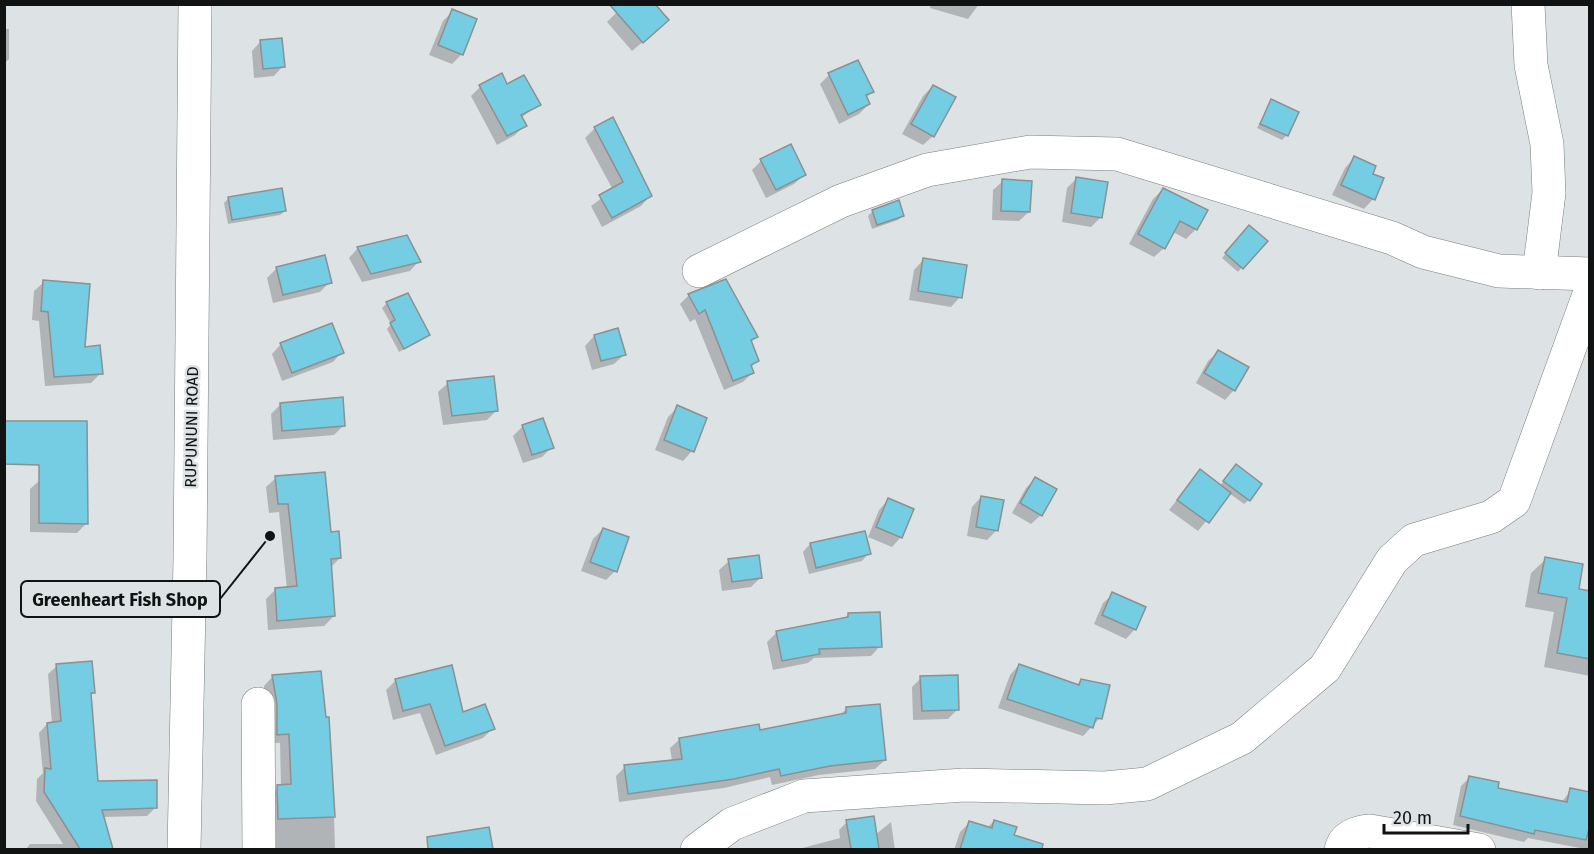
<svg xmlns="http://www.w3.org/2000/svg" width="1594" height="854" viewBox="0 0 1594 854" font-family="'Fira Sans',sans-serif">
<rect width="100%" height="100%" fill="#dde2e4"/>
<g fill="#0003">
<path d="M625,4L657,30L632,51L607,22Z"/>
<path d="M931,4H979L968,19L930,8Z"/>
<path d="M453,11L462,54L452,64L429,55L443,21Z"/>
<path d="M4,29H9V59L4,64Z"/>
<path d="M261,41L283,66L274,76L254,78L252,51Z"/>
<path d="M829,75L872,92L866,98L869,104L859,114L839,124L820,84Z"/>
<path d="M507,86L539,104L521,118L525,125L515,135L497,145L471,96L480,87Z"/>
<path d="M933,86V136L923,145L902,134L923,96Z"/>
<path d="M1271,101L1287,135L1282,140L1257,128Z"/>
<path d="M612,119L650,196L641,206L602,227L591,206L613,190L585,138L595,128Z"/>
<path d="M1354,158L1371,175L1373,199L1364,209L1332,195L1345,168Z"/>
<path d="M761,161L804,175L794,184L766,198L752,170Z"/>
<path d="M1077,178L1101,217L1091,227L1062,222L1067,188Z"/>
<path d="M1003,181L1029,212L1019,221L992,220L993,190Z"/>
<path d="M1163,189L1206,211L1196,229L1186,239L1173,232L1164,248L1154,257L1129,244L1153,199Z"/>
<path d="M229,198L285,211L280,215L228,224L224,203Z"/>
<path d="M873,211L903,216L898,220L872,229L868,216Z"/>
<path d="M1245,231L1242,267L1238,272L1222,258Z"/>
<path d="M358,248L419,261L410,271L362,282L349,258Z"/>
<path d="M923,260L960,297L951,307L909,300L914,270Z"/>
<path d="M277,268L330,282L320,292L273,303L267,278Z"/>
<path d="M44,282L101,373L91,383L45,386L39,321L32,320L34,291Z"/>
<path d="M689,295L756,337L751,342L758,360L750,368L752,373L743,382L724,390L695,319L690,322L680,304Z"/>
<path d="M387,303L429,335L399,352L387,329L391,324L382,308Z"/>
<path d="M594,336L624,355L614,364L592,370L585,346Z"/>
<path d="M281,344L342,352L333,362L282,381L272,354Z"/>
<path d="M1218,352L1234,390L1225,400L1196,383L1208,361Z"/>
<path d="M448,383L496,411L487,420L443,425L438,392Z"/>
<path d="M280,405L344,425L334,435L273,440L271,414Z"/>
<path d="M678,407L692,451L683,461L655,450L668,417Z"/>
<path d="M523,426L552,447L542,457L523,463L513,436Z"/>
<path d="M1232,470L1249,500L1244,504L1229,493L1198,531L1169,510L1200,471L1220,486Z"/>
<path d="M276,478L330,533L340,558L330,568L334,616L324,626L268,630L266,599L275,590L287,589L279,512L269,513L266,487Z"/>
<path d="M1035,479L1041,515L1031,524L1012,513L1026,488Z"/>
<path d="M40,480L87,523L77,533L30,532V489Z"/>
<path d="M981,497L997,530L987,540L967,536L972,507Z"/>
<path d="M888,500L901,537L892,547L868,537L879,510Z"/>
<path d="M603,529L615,571L606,580L581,571L593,539Z"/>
<path d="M810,544L869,553L862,561L809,574L803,552Z"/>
<path d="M1546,559L1577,590L1590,592V676L1544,667L1554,612L1525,607L1531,573Z"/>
<path d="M729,561L761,577L751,587L722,591L719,570Z"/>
<path d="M1113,594L1135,629L1126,639L1094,624L1103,603Z"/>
<path d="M848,615L880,646L871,656L814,658L808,663L773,670L767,642L777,632L843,619Z"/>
<path d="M1019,665L1076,686L1081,680L1100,718L1083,736L998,708L1010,675Z"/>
<path d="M57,666L93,693L90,696L97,783L156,807L147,816L102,817L111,850H25L30,844H63L36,801L37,779L43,773L39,733L47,724H52L48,674Z"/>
<path d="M273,676L333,784L335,850H267L268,796L281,786L280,743H268L264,686Z"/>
<path d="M921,678L958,709L948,719L913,720L912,687Z"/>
<path d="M396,680L462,714L493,728L483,738L436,755L420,713L393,720L386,690Z"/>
<path d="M846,709L885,760L875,769L819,775L772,785L770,777L724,788L619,802L616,776L625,767L672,761L670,748L680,739L759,731L840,715Z"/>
<path d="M1470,777L1496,789L1561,803L1571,790L1590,794V850L1528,838L1524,842L1453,825L1461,786Z"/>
<path d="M994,821L1015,828L1008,850H954L960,832L969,823L987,828Z"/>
<path d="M847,822L875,835L891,822L895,850H795L840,838L839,830Z"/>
<path d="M488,828L491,850H451L450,843Z"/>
</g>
<g fill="#74cde3" stroke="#8b9091" stroke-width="1.5">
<path d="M609,4H655L669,20L643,43Z"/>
<path d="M452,9L477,19L463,55L438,45Z"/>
<path d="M282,38L285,67L263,69L260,40Z"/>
<path d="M858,60L874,92L866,95L870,104L848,115L828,73Z"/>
<path d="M502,73L507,84L524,75L541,105L521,115L527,126L507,136L479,85Z"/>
<path d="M933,85L956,97L934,137L911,124Z"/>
<path d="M1271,99L1299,112L1288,136L1260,124Z"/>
<path d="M613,117L652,196L612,218L599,195L623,182L594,127Z"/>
<path d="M791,144L806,175L776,190L760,159Z"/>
<path d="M1354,156L1376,166L1373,174L1384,178L1375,200L1341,185Z"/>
<path d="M1076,177L1108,182L1102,218L1071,213Z"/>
<path d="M1002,179L1032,181L1030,212L1001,211Z"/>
<path d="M282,188L286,211L232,220L228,197Z"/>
<path d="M1163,188L1208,210L1197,230L1180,221L1165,249L1138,234Z"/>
<path d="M899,200L904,216L877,225L872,210Z"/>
<path d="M1249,225L1268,241L1243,269L1225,253Z"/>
<path d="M407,235L421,262L371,274L357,247Z"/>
<path d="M325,255L332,283L283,295L276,267Z"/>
<path d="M923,258L967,265L962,298L918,291Z"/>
<path d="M726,279L758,337L751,340L759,361L751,365L754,373L733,381L705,310L699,314L688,294Z"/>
<path d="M43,280L90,284L85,347L100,345L103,374L54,377L48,312L41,311Z"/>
<path d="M408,293L430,335L404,349L390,323L395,320L386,302Z"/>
<path d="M332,323L344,353L292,373L280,343Z"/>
<path d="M618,328L626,355L601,361L594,335Z"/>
<path d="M1218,350L1249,367L1235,391L1204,373Z"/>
<path d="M494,376L498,411L452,416L447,381Z"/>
<path d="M343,397L345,426L282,431L280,403Z"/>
<path d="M677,405L707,418L694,452L664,440Z"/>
<path d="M543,418L554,448L532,455L522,425Z"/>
<path d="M4,421H87L88,524L39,523V465L4,464Z"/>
<path d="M1236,464L1262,484L1250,501L1223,481Z"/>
<path d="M1200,469L1231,493L1209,523L1177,500Z"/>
<path d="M325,472L331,532L339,531L341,558L331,559L335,616L277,621L275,588L297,586L288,504H278L275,476Z"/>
<path d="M1035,477L1057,489L1042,516L1020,503Z"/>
<path d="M981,496L1004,500L998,531L976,527Z"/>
<path d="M888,498L914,509L902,538L876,527Z"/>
<path d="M603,528L629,537L617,572L590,562Z"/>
<path d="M865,531L871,554L816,568L810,543Z"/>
<path d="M759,555L762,578L732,582L728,559Z"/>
<path d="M1545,557L1583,564L1579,589L1590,591V659L1557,653L1567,598L1538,593Z"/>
<path d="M1112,592L1146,607L1136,630L1102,615Z"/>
<path d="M880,612L882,647L819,649L820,654L782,661L776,631L848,617V613Z"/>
<path d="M92,661L95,693H91L98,781L157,780V808L102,810L113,849H80L44,792L45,768L51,769L47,723L61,721L56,664Z"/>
<path d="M1019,664L1079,685L1081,679L1110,685L1102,719L1096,718L1093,728L1007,699Z"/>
<path d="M452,665L463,712L485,704L495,729L445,746L430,704L403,711L395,679Z"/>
<path d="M321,671L326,717H329L335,817L278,819L277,785L291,784L289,734L277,735V704L272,675Z"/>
<path d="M958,675L959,710L922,711L920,676Z"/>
<path d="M880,704L886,760L830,766L781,776L779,769L734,779L628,794L624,765L682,759L679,738L759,724L760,730L846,713V707Z"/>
<path d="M1469,776L1499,782L1498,788L1567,802L1570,788L1590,792V825L1586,840L1535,830L1534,834L1460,816Z"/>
<path d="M874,816L879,849H851L846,820Z"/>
<path d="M994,820L1017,827L1014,835L1043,844L1042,849H960L969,821L992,828Z"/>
<path d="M489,827L493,849H428L427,837Z"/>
</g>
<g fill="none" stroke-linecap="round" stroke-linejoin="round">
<defs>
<g id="minor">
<path d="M1528,4L1531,65L1547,144L1549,193L1539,273"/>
<path d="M699,271L841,201L927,170L1030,152L1117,154L1392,238L1423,252L1499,271L1590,274"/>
<path d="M258,704L259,850"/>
<path d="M697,850L732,824L804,796L964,785L1105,788L1147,784L1242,738L1325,668L1392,560L1414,540L1491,517L1514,501L1590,292"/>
<path d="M1341,850C1344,836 1358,832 1370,831L1479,850"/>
</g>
<path id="major" d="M184,850L190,558L195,4"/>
</defs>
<use href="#minor" stroke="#797e7f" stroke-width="34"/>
<use href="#major" stroke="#797e7f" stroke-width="34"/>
<use href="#minor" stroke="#fff" stroke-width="33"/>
<use href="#major" stroke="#fff" stroke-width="33"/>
</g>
<g text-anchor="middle" stroke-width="5" stroke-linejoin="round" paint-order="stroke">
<g font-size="16" fill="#111313" stroke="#dde2e4">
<text transform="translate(191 427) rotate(-89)" y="6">RUPUNUNI ROAD</text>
</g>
</g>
<path fill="none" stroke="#111313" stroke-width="2" d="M270 536L220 599"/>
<circle fill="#111313" stroke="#dde2e4" stroke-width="2" cx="270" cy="536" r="6"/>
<rect fill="#dde2e4" stroke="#111313" stroke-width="2" x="21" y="581" width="199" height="36" rx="6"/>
<g font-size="18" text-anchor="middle" font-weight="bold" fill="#111313">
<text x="120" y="606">Greenheart Fish Shop</text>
</g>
<rect width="1594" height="854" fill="none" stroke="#111313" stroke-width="12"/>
<path d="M1384 824v9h84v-9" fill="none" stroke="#111313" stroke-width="3"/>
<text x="1393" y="824" font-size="18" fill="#111313" stroke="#dde2e4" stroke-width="4.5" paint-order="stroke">20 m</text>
</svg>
